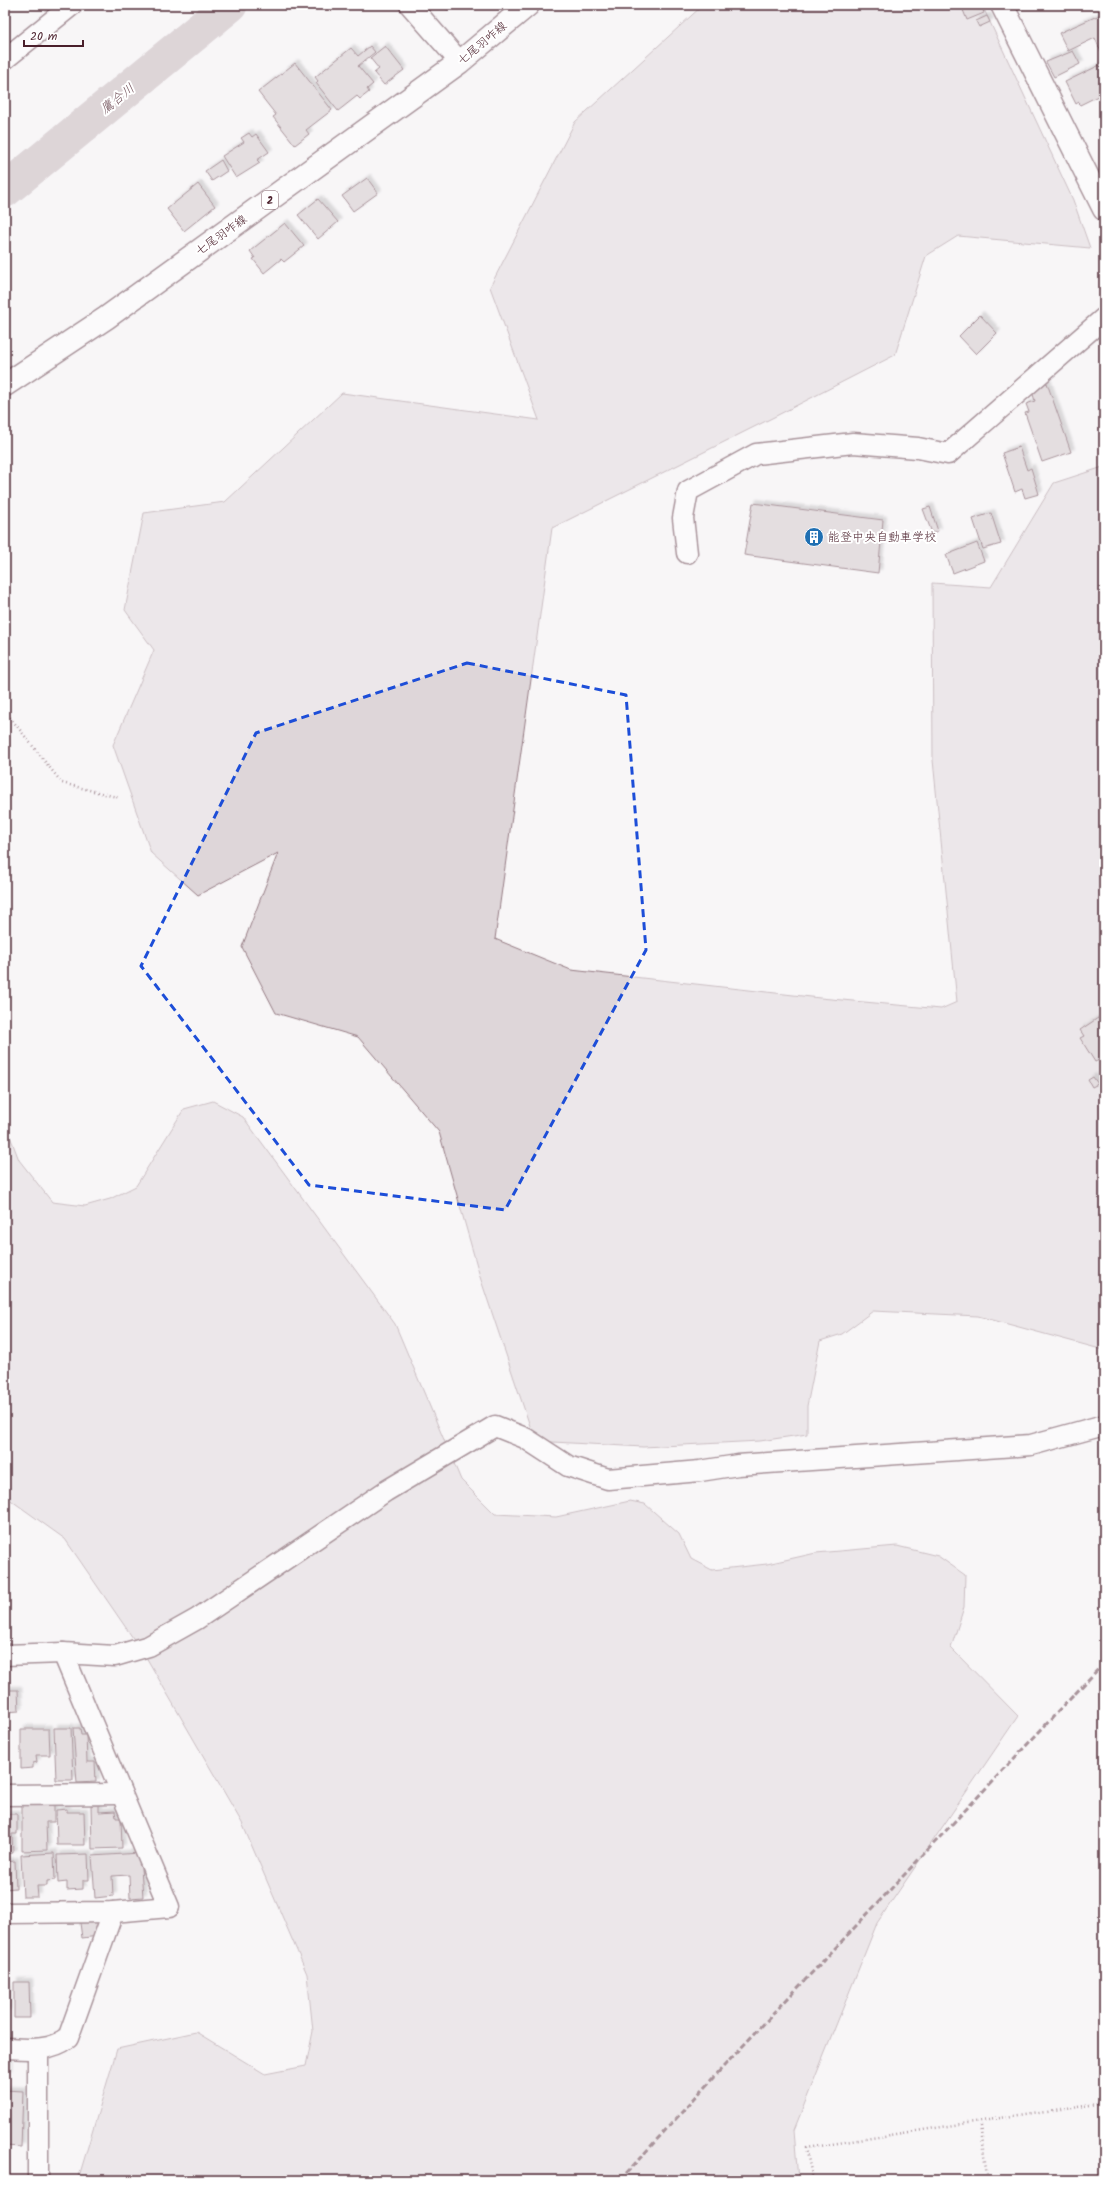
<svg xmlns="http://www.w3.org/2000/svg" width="1109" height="2185" viewBox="0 0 1109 2185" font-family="Kalam,'Klee One',sans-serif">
<defs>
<filter id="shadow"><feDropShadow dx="3.5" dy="-3.5" stdDeviation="1" flood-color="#0004"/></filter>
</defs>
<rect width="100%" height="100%" fill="#f8f6f7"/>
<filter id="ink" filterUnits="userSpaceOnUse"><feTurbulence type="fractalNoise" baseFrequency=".025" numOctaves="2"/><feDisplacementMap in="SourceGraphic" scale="8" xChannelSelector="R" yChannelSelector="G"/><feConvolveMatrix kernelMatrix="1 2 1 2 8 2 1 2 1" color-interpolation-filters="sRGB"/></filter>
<g filter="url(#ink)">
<g fill="#ded6d9" stroke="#947a82">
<path d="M703,5H982L1073,200L1090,248L958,236L926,256L895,355L772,418L552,528L495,939L571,970L820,998L941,1009L957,1002L933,760L932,583L991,587L1054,483L1103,467L1104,1350L978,1316L873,1311L842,1334L820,1341L807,1406V1434L760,1441L643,1447L535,1441L481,1280L439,1132L358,1037L276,1013L242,947L278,853L198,895L151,853L113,745L154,650L125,610L144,513L225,502L342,393L539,420L490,287L575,122Z"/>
<path d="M213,1101L243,1117L395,1324L461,1480L495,1514L556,1517L630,1501L645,1504L679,1534L691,1559L712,1570L767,1564L816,1553L897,1546L938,1556L965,1575L964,1607L951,1648L1018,1716L877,1923L794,2130L798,2180H78L117,2049L196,2032L265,2074L306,2066L313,2031L307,1974L242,1823L146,1657L65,1539L5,1496V1123L19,1160L52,1202L85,1206L110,1199L136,1186L184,1109Z"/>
</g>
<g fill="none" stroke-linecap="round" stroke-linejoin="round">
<path stroke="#bdadb0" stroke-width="35" d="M5,190L230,5"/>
</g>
<g fill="#cdc1c4" stroke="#4a1f2b" filter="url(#shadow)">
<path d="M443,5H453L447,10Z"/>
<path d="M961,5H981L984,13L967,20Z"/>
<path d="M1104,13V51L1101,52L1095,38L1068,51L1059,33Z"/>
<path d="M987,16L990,22L979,27L976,21Z"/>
<path d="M370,46L375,52L358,66L373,84L367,89L369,92L360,99L357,96L338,111L316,83L318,81L315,77L351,48L358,56Z"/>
<path d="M385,46L404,70L384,85L374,73L379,69L370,58Z"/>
<path d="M1073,51L1080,64L1054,77L1046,62Z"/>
<path d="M295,63L332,110L306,130L309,134L295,145L273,117L276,115L258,92Z"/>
<path d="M1104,63V93L1080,105L1079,102L1076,104L1065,82Z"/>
<path d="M249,133L252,137L256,134L269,152L257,160L260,163L236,178L222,156L244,142L241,138Z"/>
<path d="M221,160L227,171L212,181L205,171Z"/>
<path d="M367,178L378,193L353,211L342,196Z"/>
<path d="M198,184L215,206L184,231L167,209Z"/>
<path d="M318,199L338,222L318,239L298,215Z"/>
<path d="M285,223L304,246L284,262L281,259L264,273L253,259L255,258L250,251Z"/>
<path d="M980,315L997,333L976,354L959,336Z"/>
<path d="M1047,383L1071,452L1042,462L1025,413L1029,412L1026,404L1035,401L1031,388Z"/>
<path d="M1019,447L1027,470L1031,468L1039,494L1025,498L1022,489L1015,492L1002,453Z"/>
<path d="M753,503L883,520L878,573L744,555Z"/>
<path d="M930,507L938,531L932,533L923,509Z"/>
<path d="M991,513L1001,544L983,549L973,519Z"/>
<path d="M977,543L984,561L953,573L946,555Z"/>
<path d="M1101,1016L1104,1022V1062L1101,1064L1099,1060L1095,1062L1080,1038L1084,1036L1080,1030Z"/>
<path d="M1093,1077L1098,1084L1092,1087L1088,1080Z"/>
<path d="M5,1690H18L19,1711L7,1712V1714H5Z"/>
<path d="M54,1728H71L73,1780H56Z"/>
<path d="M73,1728H80L81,1735H86L87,1762H95L96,1782L77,1783Z"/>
<path d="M21,1729H49L50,1755H36L37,1762L33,1763V1768L21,1769Z"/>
<path d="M22,1805H54V1822H46L47,1850L22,1851Z"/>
<path d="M91,1805H99V1812L115,1811L116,1818H121L122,1848L92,1849Z"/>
<path d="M67,1809V1812H84L85,1845H57L56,1810Z"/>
<path d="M5,1814H17V1834H12L13,1853L5,1854Z"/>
<path d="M54,1853L55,1880L47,1881V1886H37L38,1897H23L21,1855Z"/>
<path d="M140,1853L143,1897L130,1898L129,1875L112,1876L113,1896L95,1898L92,1856Z"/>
<path d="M88,1854L89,1880H83V1889L67,1890V1882L58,1883L57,1855Z"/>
<path d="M15,1861L16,1888L5,1889V1862Z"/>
<path d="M98,1922L99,1936L82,1938L80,1923Z"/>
<path d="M14,1982H29L30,2018H14Z"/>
<path d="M5,1989H7V2012L5,2014Z"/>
<rect x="5" y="2059" width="3" height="14"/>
<path d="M5,2090L23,2091L21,2147L5,2146Z"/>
</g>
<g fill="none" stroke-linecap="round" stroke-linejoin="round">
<defs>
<g id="minor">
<path d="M410,5L460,62"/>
<path d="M5,59L72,5"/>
<path d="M687,553L683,518L688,491L756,454L853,443L918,448L948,454L1104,318"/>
<path d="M5,1655L63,1653L115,1656L149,1646L197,1619L386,1491L495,1426L525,1438L568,1466L608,1479L700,1471L738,1465L1031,1445L1104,1425"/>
<path d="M5,1795L121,1794"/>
<path d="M5,1913L113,1912L169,1907L63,1653"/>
<path d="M5,2048C27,2049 50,2052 68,2038L113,1912"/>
<path d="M38,2180V2049"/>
</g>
<path id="tertiary" d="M1002,5L1104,209"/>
<path id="primary" d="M5,385L106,318L460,62L528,5"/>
</defs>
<use href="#minor" stroke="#4a1f2b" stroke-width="23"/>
<use href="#tertiary" stroke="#4a1f2b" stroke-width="25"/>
<use href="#primary" stroke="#4a1f2b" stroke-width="25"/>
<g stroke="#4a1f2b" stroke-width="2.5" stroke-dasharray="1 3" stroke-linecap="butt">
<path d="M5,711L62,783L120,798"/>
<path d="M980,2125L989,2180"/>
<path d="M813,2180L806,2148L1104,2102"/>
</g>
<use href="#minor" stroke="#fff" stroke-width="20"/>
<use href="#tertiary" stroke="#fff" stroke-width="22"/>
<use href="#primary" stroke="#fff" stroke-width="22"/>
<path stroke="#4a1f2b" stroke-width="3" stroke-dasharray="6 3" stroke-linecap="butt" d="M620,2180L724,2066L1104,1663"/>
</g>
</g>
<path d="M0 0H1109V2185H0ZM467,663L626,695L646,950L505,1210L309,1185L141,966L256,733Z" fill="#f8f6f7" fill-opacity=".55" fill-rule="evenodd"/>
<path fill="none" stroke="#1d4ed8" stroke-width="3" stroke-dasharray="8 5" stroke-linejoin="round" d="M467,663L626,695L646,950L505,1210L309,1185L141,966L256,733Z"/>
<defs>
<symbol id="building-disc" viewBox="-11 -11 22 22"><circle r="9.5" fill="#1f6fb2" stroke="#fff"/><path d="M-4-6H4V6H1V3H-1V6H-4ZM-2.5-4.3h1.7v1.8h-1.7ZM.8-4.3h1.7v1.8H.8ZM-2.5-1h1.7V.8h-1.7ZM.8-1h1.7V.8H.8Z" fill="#fff"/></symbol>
</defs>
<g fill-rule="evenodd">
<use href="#building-disc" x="803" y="526" width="22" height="22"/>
</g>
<g text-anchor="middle" stroke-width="4" stroke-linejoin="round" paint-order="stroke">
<rect fill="#fff" stroke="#80626b" stroke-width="1" x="262" y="191" width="16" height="18" rx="3"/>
<g font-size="11" font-weight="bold" fill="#4a1f2b">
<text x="270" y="204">2</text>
</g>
<g font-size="12" fill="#4a1f2b" stroke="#fff">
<text transform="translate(482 43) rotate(-40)" y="4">七尾羽咋線</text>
<text transform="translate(221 235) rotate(-36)" y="4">七尾羽咋線</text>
</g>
<g font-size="12" fill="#4a1f2b" stroke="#fff" text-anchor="start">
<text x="828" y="541">能登中央自動車学校</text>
</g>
<g font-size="13" font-style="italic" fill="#72515a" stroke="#fff">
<text transform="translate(117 98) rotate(-39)" y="5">鷹合川</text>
</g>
</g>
<rect width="1109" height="2185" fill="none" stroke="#fff" stroke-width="20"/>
<rect x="10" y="10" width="1089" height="2165" fill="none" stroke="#4a1f2b" stroke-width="1.5" filter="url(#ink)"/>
<path d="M24 40v6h59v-6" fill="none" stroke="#4a1f2b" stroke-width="2"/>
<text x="30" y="40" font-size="12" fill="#4a1f2b" stroke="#ffffff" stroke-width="3" paint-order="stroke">20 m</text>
</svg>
